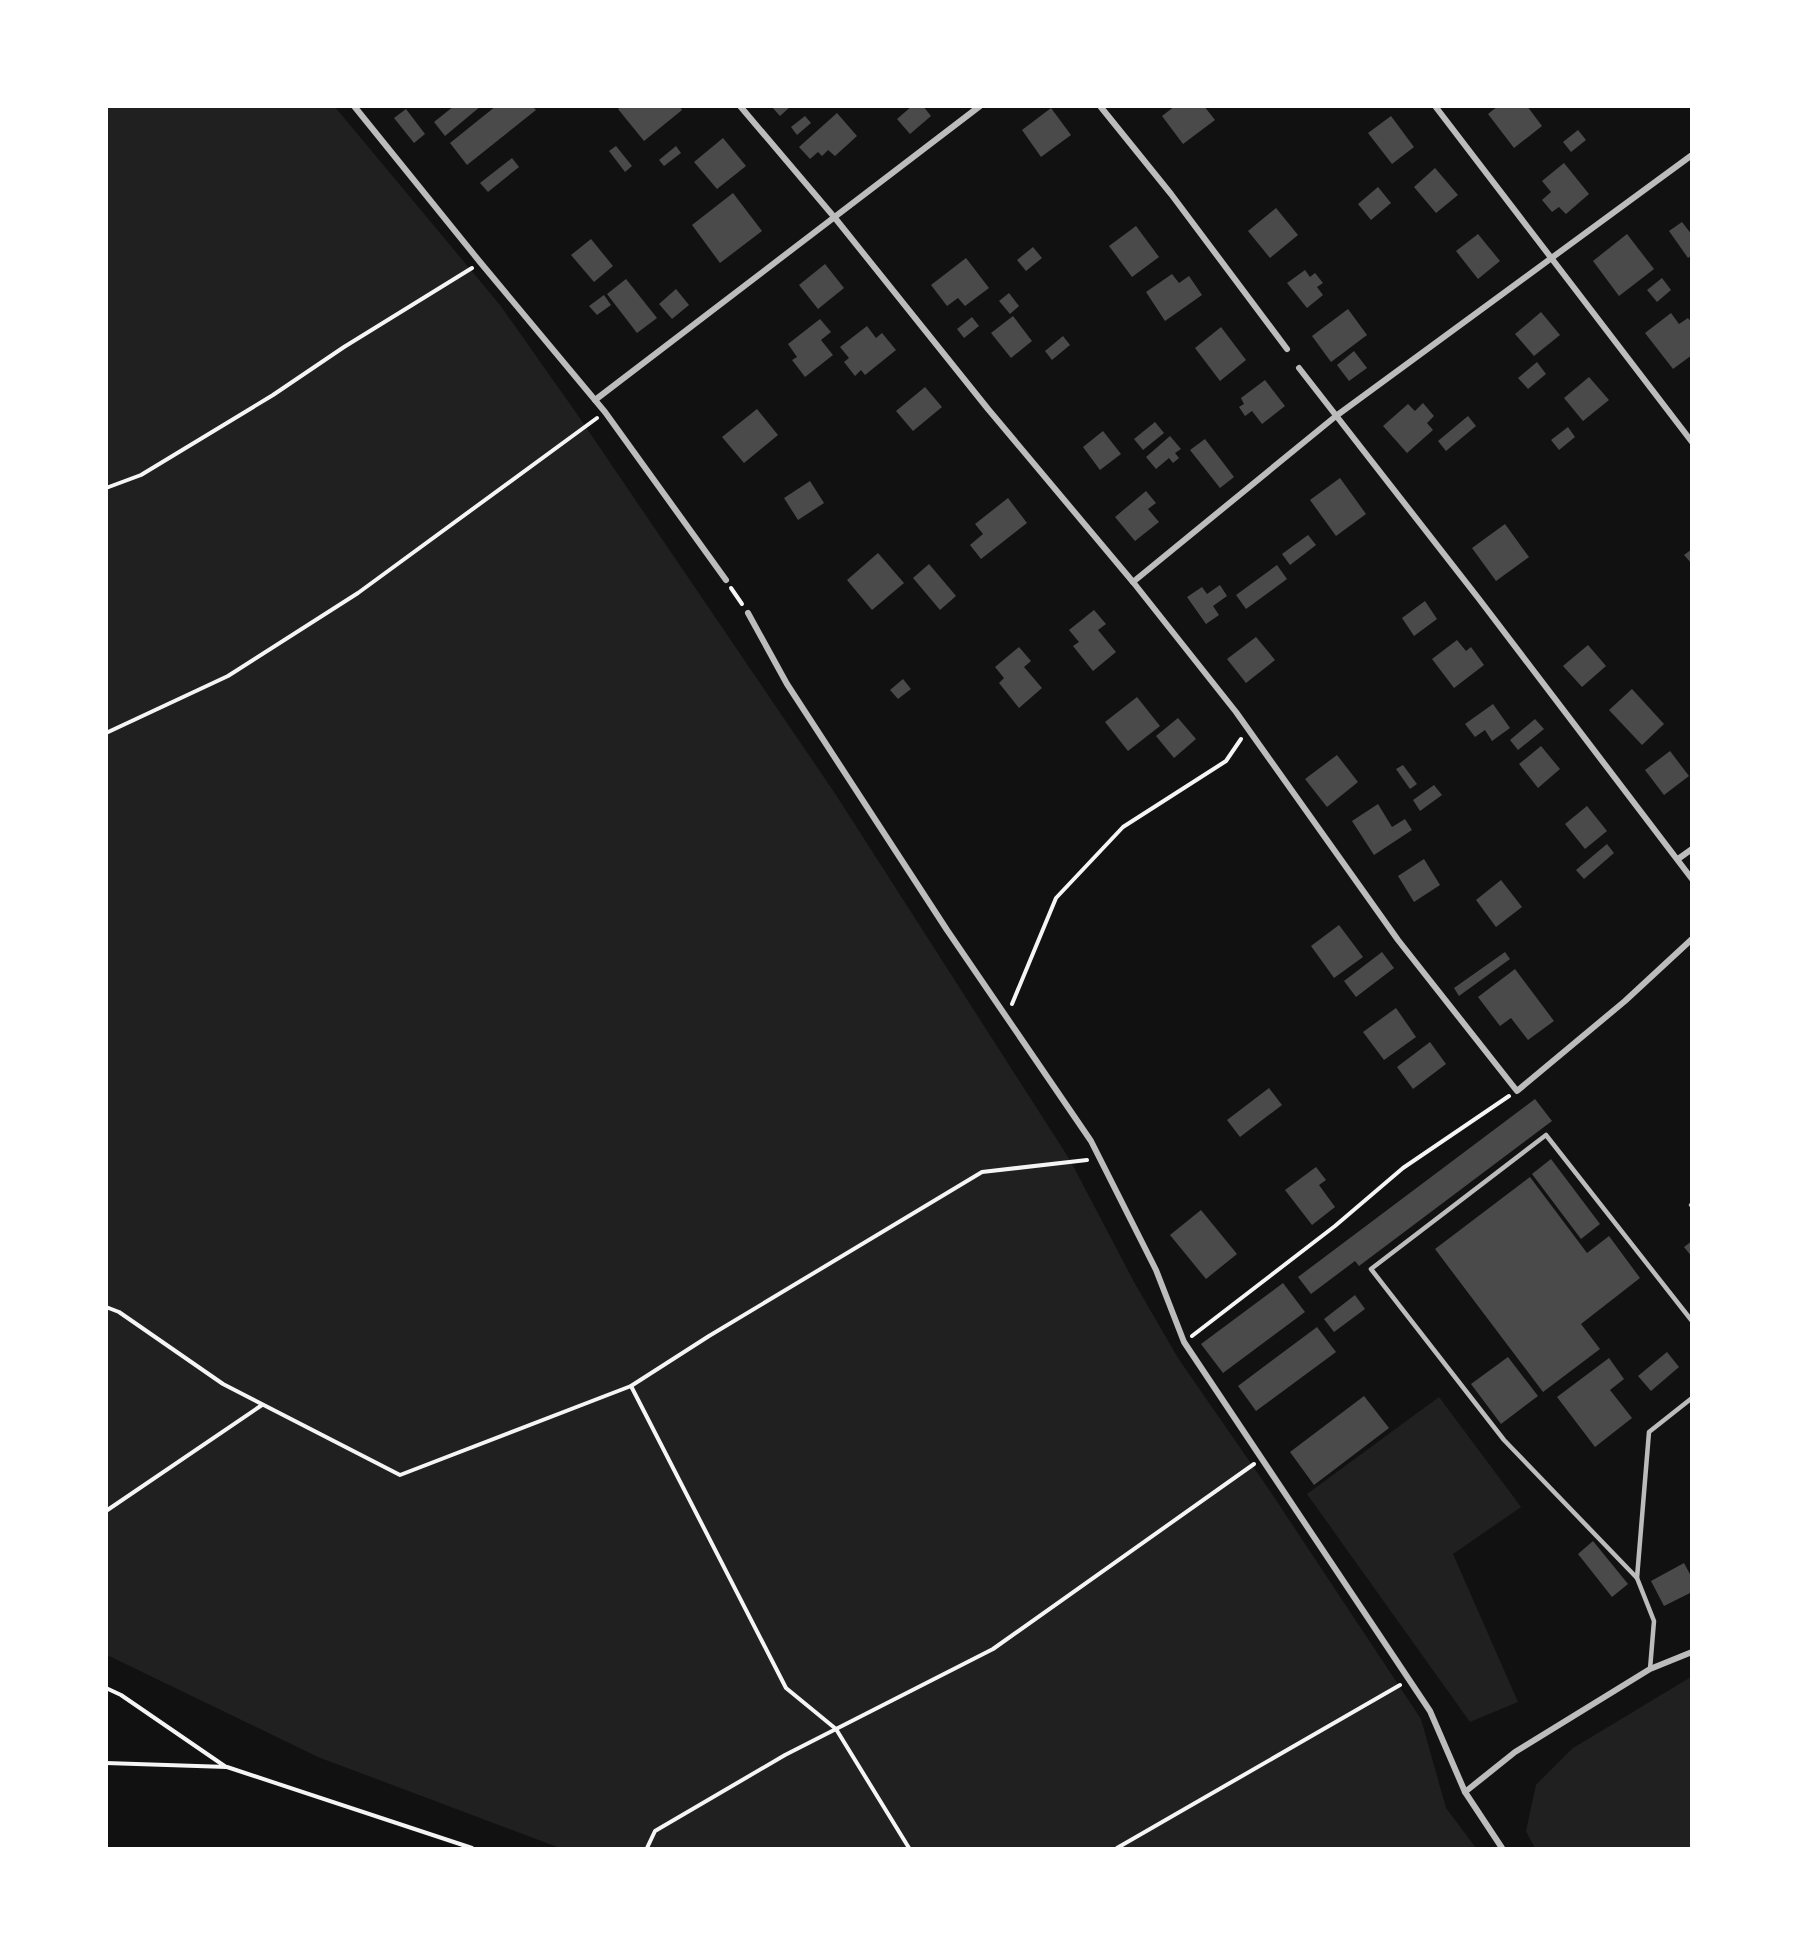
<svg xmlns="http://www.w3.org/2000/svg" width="1798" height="1955" viewBox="0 0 1798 1955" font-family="Mulish,sans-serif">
<rect width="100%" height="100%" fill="#111"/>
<g fill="#202020">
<path d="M106,107H335L500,305L577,414L836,795L1070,1160L1134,1282L1178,1358L1270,1491L1421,1719L1446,1808L1476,1848H560L318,1757L107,1655Z"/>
<path d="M1439,1397L1521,1507L1453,1554L1518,1702L1470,1722L1307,1494Z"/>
<path d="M1691,1677V1848H1535L1526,1831L1536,1785L1573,1748Z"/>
</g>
<g fill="#4a4a4a">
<path d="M454,106H481L445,136L434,122Z"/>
<path d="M496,106H532L536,110L467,165L450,143Z"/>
<path d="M622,106H679L682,110L644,141L618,109Z"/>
<path d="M771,106H791L780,116Z"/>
<path d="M912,106H923L931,116L910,134L897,119Z"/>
<path d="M1175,106H1204L1215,120L1183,144L1162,116Z"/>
<path d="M1498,106H1527L1542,126L1514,148L1488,114Z"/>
<path d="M1051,108L1071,135L1041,157L1022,130Z"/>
<path d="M406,109L425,134L414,143L394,118Z"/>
<path d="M837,113L857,136L835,156L828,150L822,156L818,152L810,159L799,147Z"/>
<path d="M805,116L811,123L797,135L791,127Z"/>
<path d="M1391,116L1414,147L1392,164L1368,133Z"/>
<path d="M1578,130L1586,140L1571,152L1563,142Z"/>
<path d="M723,138L746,166L717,189L694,162Z"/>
<path d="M616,146L632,166L625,172L609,151Z"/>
<path d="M676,146L681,153L664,166L659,160Z"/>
<path d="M512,158L519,167L488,192L480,183Z"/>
<path d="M1564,163L1589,194L1566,214L1559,207L1552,212L1542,200L1551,192L1542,181Z"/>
<path d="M1435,168L1458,195L1436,213L1414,187Z"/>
<path d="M1378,187L1391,203L1371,220L1358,204Z"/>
<path d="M733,193L762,231L720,263L692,225Z"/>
<path d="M1276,208L1298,235L1270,258L1248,231Z"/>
<path d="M1682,222L1692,235V255L1688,258L1669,231Z"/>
<path d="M1136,226L1159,257L1132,277L1109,246Z"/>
<path d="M1478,234L1500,261L1478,279L1456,251Z"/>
<path d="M1627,234L1654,269L1619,296L1593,261Z"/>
<path d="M591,239L613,266L594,282L571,255Z"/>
<path d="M1033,247L1042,258L1026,271L1017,260Z"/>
<path d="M966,258L989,288L965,306L958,298L947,306L931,285Z"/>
<path d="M825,264L844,288L818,309L799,285Z"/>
<path d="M1305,270L1310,277L1315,273L1323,283L1317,287L1323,295L1307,308L1287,283Z"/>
<path d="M1172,274L1179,283L1189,276L1202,295L1165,321L1146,292Z"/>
<path d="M1662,278L1671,290L1657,302L1647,290Z"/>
<path d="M626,279L657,318L637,333L607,294Z"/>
<path d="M676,289L689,305L672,319L659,304Z"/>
<path d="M1009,293L1019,306L1010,314L999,301Z"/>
<path d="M604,295L611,305L597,315L589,306Z"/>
<path d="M1348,309L1367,335L1331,362L1312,336Z"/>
<path d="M1541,312L1560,335L1534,356L1515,334Z"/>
<path d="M1671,313L1679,324L1688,318L1692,323V355L1673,369L1645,333Z"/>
<path d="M1013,316L1032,341L1011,358L991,333Z"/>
<path d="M972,317L979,326L964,338L957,329Z"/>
<path d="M820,319L831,332L821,340L833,355L805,377L792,360L797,357L788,344Z"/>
<path d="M867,326L876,338L882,333L896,350L865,375L861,370L855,376L844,362L849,358L840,347Z"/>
<path d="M1221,327L1246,360L1220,381L1195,348Z"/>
<path d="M1063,336L1070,345L1052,360L1045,351Z"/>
<path d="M1354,351L1367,368L1349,381L1337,365Z"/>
<path d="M1537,362L1546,374L1528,389L1518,378Z"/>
<path d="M1589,377L1609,400L1583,421L1564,398Z"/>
<path d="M1265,380L1285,406L1262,424L1252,411L1245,416L1239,407L1244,404L1241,398Z"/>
<path d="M925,387L942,407L913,431L896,411Z"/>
<path d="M1423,403L1434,416L1427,423L1433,430L1407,453L1383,426L1408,404L1415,411Z"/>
<path d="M757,409L778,435L744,463L722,437Z"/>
<path d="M1468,416L1476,426L1446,451L1438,441Z"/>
<path d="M1155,422L1164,433L1143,450L1134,439Z"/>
<path d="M1568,427L1575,437L1559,450L1551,440Z"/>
<path d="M1103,431L1121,454L1100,470L1083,447Z"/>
<path d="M1170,436L1181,449L1175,453L1179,458L1173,463L1169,458L1156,469L1146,457Z"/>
<path d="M1205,439L1234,477L1220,488L1190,450Z"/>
<path d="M1340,478L1366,514L1336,536L1310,500Z"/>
<path d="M810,481L824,503L798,520L784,498Z"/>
<path d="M1146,491L1156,503L1148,509L1159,522L1135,541L1115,517Z"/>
<path d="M1008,498L1027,523L981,559L970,545L983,534L975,524Z"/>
<path d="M1505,524L1529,557L1496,581L1472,548Z"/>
<path d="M1308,535L1316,545L1290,565L1282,554Z"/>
<path d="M1692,549V564L1684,555Z"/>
<path d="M878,553L904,583L872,610L847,580Z"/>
<path d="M929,564L956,596L940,610L913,578Z"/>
<path d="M1277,565L1287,579L1246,609L1236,595Z"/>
<path d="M1220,585L1227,596L1213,606L1219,615L1206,624L1187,597L1202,587L1207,594Z"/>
<path d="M1425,601L1437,619L1414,636L1402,618Z"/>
<path d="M1094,610L1106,624L1098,630L1116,652L1093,671L1073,646L1079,642L1069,630Z"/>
<path d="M1256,637L1275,660L1246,683L1227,659Z"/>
<path d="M1457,640L1466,651L1471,647L1484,665L1454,688L1432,659Z"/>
<path d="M1588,645L1606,666L1582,687L1563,666Z"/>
<path d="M1019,647L1031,661L1024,667L1042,688L1019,708L999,683L1004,678L995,667Z"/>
<path d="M903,679L911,689L898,699L890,690Z"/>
<path d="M1632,689L1664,724L1642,745L1609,710Z"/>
<path d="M1137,697L1160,726L1128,751L1105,722Z"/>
<path d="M1493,704L1510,728L1492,741L1485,730L1475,737L1465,724Z"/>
<path d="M1178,718L1196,739L1174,758L1156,736Z"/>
<path d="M1535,719L1544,729L1518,750L1510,740Z"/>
<path d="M1541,746L1560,769L1538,788L1519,764Z"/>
<path d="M1670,751L1689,776L1664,795L1645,770Z"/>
<path d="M1337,755L1358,782L1327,807L1305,779Z"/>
<path d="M1403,765L1417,784L1410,789L1396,769Z"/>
<path d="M1434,785L1442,795L1420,811L1413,800Z"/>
<path d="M1378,804L1392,827L1405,819L1412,830L1374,855L1352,821Z"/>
<path d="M1587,806L1607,831L1585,849L1565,824Z"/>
<path d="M1607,844L1614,853L1584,879L1576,870Z"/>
<path d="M1424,859L1440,885L1414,902L1398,876Z"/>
<path d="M1501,880L1522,907L1496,927L1476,900Z"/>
<path d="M1339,925L1363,957L1334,978L1311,946Z"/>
<path d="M1382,952L1394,968L1356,997L1344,981Z"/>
<path d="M1505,952L1510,959L1459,996L1454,988Z"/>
<path d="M1515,969L1554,1021L1528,1040L1511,1018L1500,1026L1478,997Z"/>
<path d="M1396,1008L1416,1037L1384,1060L1363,1032Z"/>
<path d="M1430,1042L1446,1064L1413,1089L1397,1067Z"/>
<path d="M1269,1088L1282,1105L1240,1137L1227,1120Z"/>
<path d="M1535,1099L1552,1121L1359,1266L1355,1261L1311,1294L1298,1277Z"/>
<path d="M1551,1159L1600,1224L1581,1239L1532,1174Z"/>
<path d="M1316,1167L1326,1180L1319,1185L1335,1207L1312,1225L1285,1190Z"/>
<path d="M1530,1177L1587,1253L1609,1236L1640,1278L1581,1324L1600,1349L1543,1392L1435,1249Z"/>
<path d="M1201,1210L1237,1254L1206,1279L1170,1235Z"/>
<path d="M1692,1241V1257L1684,1247Z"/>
<path d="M1283,1283L1305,1312L1223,1373L1201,1344Z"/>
<path d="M1355,1295L1365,1309L1334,1332L1324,1319Z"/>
<path d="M1317,1327L1336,1352L1256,1411L1238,1386Z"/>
<path d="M1667,1352L1679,1367L1651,1391L1638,1376Z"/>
<path d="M1508,1357L1538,1396L1501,1424L1471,1384Z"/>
<path d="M1609,1358L1624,1379L1610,1390L1632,1418L1595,1447L1557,1397Z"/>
<path d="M1364,1396L1389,1428L1314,1485L1290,1452Z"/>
<path d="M1593,1541L1628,1584L1612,1597L1578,1554Z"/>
<path d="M1684,1563L1692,1578V1592L1664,1606L1651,1581Z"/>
</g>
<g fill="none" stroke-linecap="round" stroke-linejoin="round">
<g stroke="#f5f5f5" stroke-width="4">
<path d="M106,488L141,475L273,395L344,347L472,268"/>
<path d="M731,588L742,604"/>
<path d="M106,733L228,676L358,593L597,418"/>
<path d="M1012,1004L1056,898L1123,827L1226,761L1241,739"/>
<path d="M106,1307L119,1312L223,1384L400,1475L631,1386L709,1336L982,1172L1087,1160"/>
<path d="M1192,1336L1335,1226L1403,1168L1509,1096"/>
<path d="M631,1386L786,1688L836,1729L909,1848"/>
<path d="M106,1511L262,1405"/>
<path d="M106,1688L121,1695L226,1767"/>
<path d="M106,1763L227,1767L472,1848"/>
<path d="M647,1848L655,1831L785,1755L993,1649L1254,1464"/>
<path d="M1117,1848L1400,1685"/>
</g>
<g stroke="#bcbcbc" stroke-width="4.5">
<path d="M1691,1205L1692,1204"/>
<path d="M1637,1578L1649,1432L1692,1398"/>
<path d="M1650,1669L1654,1621L1637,1578L1504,1440L1371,1269L1546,1135L1692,1321"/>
</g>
<g stroke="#bcbcbc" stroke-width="6">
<path d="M354,106L480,262L605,412L726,580"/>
<path d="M740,106L835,218L988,409L1133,582L1236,712L1398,940L1517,1091L1625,1001L1692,939"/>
<path d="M1100,106L1171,194L1287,349"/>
<path d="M1435,106L1692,442"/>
<path d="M1299,368L1479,599L1692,879"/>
<path d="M595,400L980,106"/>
<path d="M1133,582L1336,416L1692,155"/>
<path d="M748,613L787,684L947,930L1091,1141L1156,1270L1184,1342L1430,1711L1465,1792L1502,1848"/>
<path d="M1678,859L1692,849"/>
<path d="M1465,1792L1515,1752L1650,1669L1692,1652"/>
</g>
</g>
<rect width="1798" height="1955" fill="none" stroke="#ffffff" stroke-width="216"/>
</svg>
